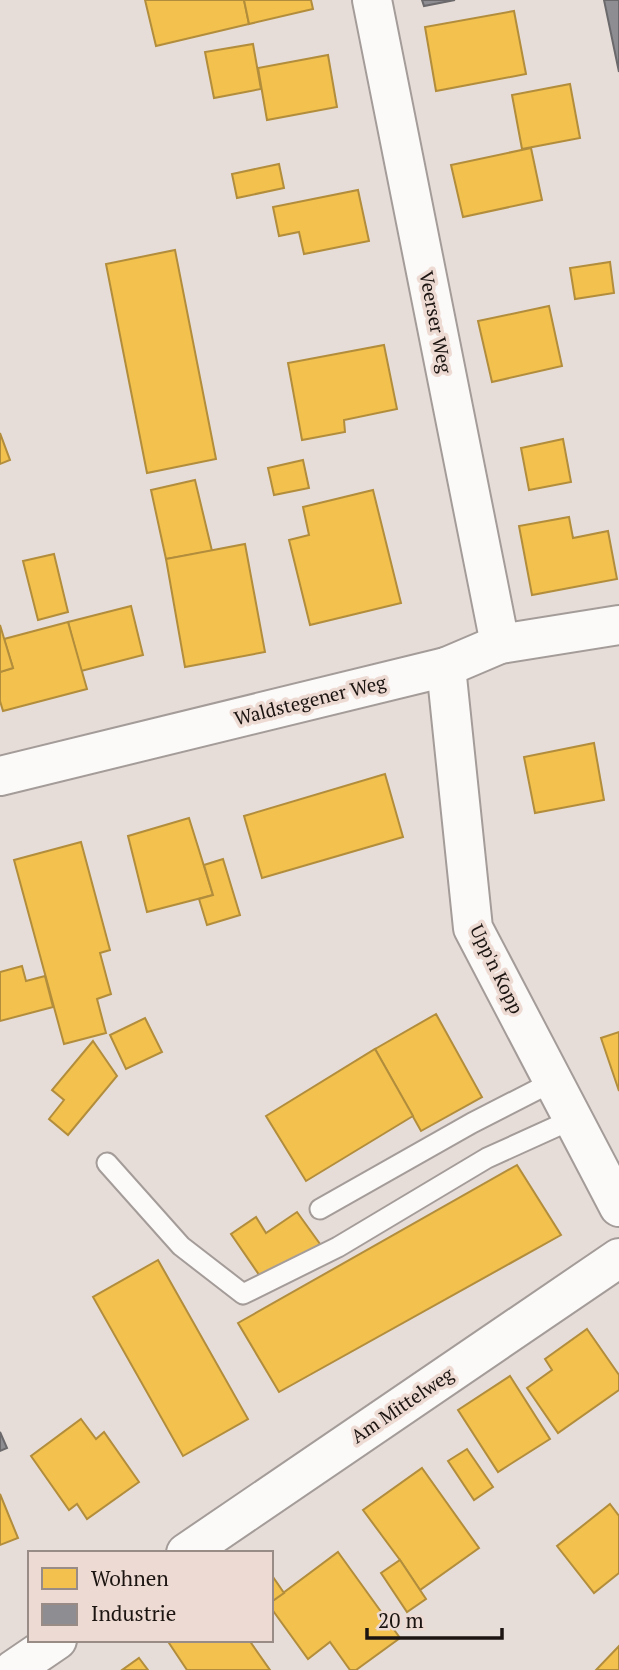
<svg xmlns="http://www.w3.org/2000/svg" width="619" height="1670" viewBox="0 0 619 1670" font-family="'PT Serif',serif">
<rect width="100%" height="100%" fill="#e7ddd8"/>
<g fill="#f2c14e" stroke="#b28d3c" stroke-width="2">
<path d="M145,0H244L249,24L156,46Z"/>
<path d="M244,0H311L313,9L249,24Z"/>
<path d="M514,11L526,74L436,91L425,27Z"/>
<path d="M253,44L261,89L214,98L205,52Z"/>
<path d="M328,55L337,107L267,120L258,68Z"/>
<path d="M570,84L580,138L522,149L512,95Z"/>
<path d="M531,148L542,200L463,217L451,165Z"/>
<path d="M279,164L284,188L237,198L232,174Z"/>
<path d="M358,190L369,241L304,254L299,232L279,236L273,207Z"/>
<path d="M175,250L216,459L147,473L106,264Z"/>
<path d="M610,262L614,293L575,299L570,268Z"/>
<path d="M549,306L562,366L492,382L478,321Z"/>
<path d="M384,345L397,409L344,420L345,432L302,440L288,363Z"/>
<path d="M0,433L10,460L0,464Z"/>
<path d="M563,439L571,482L529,490L521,448Z"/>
<path d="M303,460L309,488L274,495L268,468Z"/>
<path d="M195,480L212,551L166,559L151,490Z"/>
<path d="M373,490L401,603L310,625L289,540L309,535L303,507Z"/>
<path d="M569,517L573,538L608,531L617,579L532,595L519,526Z"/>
<path d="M245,544L265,652L185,667L166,559Z"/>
<path d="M54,554L68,612L38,620L23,561Z"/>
<path d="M131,606L143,655L81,671L68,622Z"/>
<path d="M68,622L87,689L3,711L0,701V672L13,668L4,639Z"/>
<path d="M0,625L13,668L0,672Z"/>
<path d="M594,743L604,800L535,813L524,757Z"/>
<path d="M385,774L403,837L262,878L244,816Z"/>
<path d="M189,818L213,895L147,912L128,836Z"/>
<path d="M81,842L110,950L100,953L111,994L97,999L106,1033L64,1044L14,860Z"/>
<path d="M223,859L240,915L207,925L199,899L213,895L204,865Z"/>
<path d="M22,966L26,981L45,976L53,1007L0,1021V972Z"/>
<path d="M436,1014L482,1097L421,1131L375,1049Z"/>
<path d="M145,1018L162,1052L126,1069L110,1035Z"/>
<path d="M619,1032V1091L601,1038Z"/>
<path d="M93,1041L117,1076L68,1135L49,1119L64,1100L52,1090Z"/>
<path d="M375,1049L413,1116L306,1181L266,1116Z"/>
<path d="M517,1165L561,1235L279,1392L238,1323Z"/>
<path d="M297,1212L320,1244L264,1282L231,1234L256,1217L266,1233Z"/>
<path d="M158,1260L248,1419L183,1456L93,1297Z"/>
<path d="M587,1329L619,1375V1390L558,1433L527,1388L552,1370L545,1359Z"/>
<path d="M510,1376L550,1439L498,1472L458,1410Z"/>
<path d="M81,1419L96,1439L104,1432L139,1482L87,1519L77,1504L69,1510L31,1456Z"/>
<path d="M467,1449L493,1487L474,1500L448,1461Z"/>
<path d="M422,1468L479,1548L420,1590L400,1560L363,1510Z"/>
<path d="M0,1494L18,1538L0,1545Z"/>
<path d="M610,1504L619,1516V1573L594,1593L557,1546Z"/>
<path d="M338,1552L400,1638L356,1670H350L330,1642L308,1659L271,1608V1602Z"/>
<path d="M400,1560L426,1599L407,1612L381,1573Z"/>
<path d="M271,1574L284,1593L271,1602Z"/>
<path d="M167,1640H249L270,1670H187Z"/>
<path d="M619,1646V1670H596Z"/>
<path d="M139,1658L148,1670H122Z"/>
</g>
<g fill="#8d8d92" stroke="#6b696b" stroke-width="2">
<path d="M422,0H455L424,6Z"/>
<path d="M604,0H619V72Z"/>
<path d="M0,1432L7,1448L0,1451Z"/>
</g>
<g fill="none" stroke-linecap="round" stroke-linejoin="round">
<defs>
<g id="service">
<path d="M107,1163L181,1246L243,1294L338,1247L487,1158L573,1119"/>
<path d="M320,1209L472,1123L554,1081"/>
</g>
<g id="minor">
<path d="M372,0L500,644"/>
<path d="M446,667L473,928L619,1207"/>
<path d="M0,776L446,667L500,644L619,625"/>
<path d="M186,1553L619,1258"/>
<path d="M13,1670L57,1640"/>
</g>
</defs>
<use href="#service" stroke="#a49c99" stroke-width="23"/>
<use href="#minor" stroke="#a49c99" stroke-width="42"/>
<use href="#service" stroke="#fbfaf9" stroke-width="19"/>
<use href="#minor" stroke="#fbfaf9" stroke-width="38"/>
</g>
<g text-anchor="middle" stroke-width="7" stroke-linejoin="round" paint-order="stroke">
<g font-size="19" fill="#1b1411" stroke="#eddad2">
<text transform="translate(436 322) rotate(79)" y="7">Veerser Weg</text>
<text transform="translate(310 700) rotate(-14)" y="7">Waldstegener Weg</text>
<text transform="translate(497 969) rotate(64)" y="7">Upp'n Kopp</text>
<text transform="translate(402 1405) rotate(-34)" y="7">Am Mittelweg</text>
</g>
</g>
<rect x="28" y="1551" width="245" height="91" fill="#eddad2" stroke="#998b85" stroke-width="2"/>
<rect x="42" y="1568" width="35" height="21" fill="#f2c14e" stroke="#998b85" stroke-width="2"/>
<text x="91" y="1586" font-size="21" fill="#1b1411">Wohnen</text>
<rect x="42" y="1604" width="35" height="21" fill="#8d8d92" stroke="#998b85" stroke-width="2"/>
<text x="91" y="1621" font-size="21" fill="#1b1411">Industrie</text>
<path d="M367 1628v10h135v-10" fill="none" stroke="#1b1411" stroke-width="3.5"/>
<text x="378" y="1628" font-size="21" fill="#1b1411" stroke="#eddad2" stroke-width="5" paint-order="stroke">20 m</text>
</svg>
